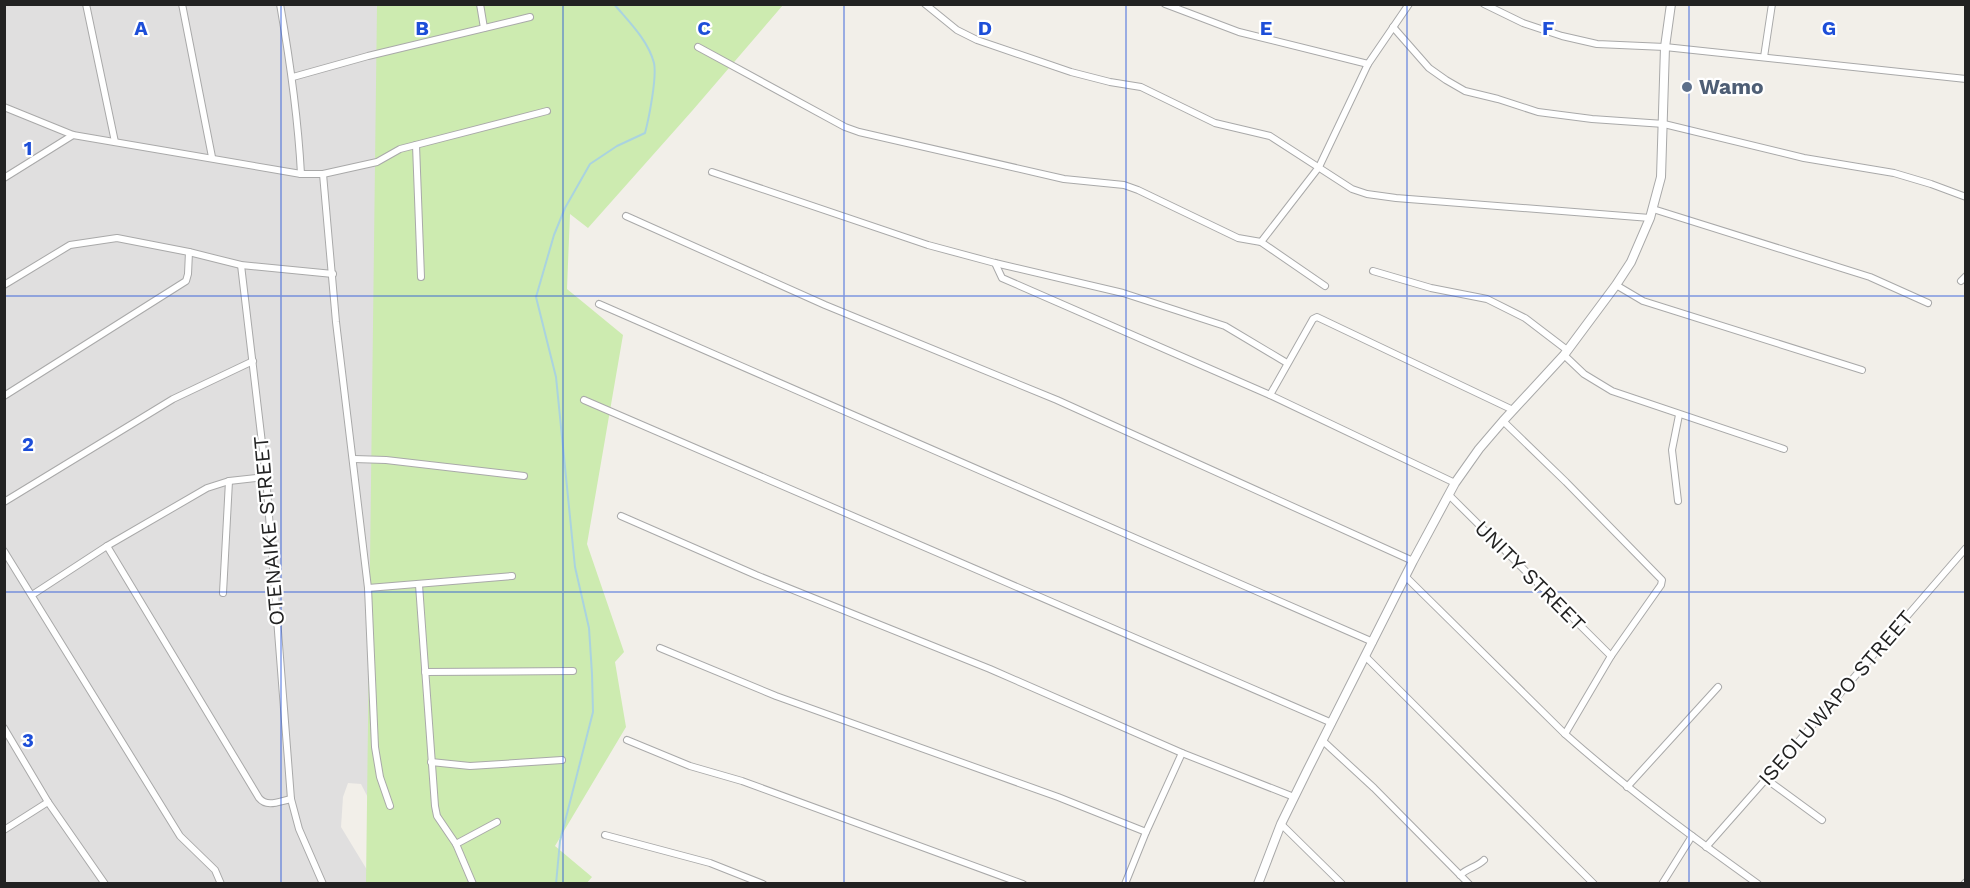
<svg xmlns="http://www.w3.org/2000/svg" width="1970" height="888" viewBox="0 0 1970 888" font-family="'Work Sans',sans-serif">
<rect width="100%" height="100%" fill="#f2efe9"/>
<path fill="#e0dfdf" d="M417,4L389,839L361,784L348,783L343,797L341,827L375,883L5,884V5Z"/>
<path fill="#cdebb0" d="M377,5H783L692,111L588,228L570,214L567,289L623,335L587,544L624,652L615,662L626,727L555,846L592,877L586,884L366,883Z"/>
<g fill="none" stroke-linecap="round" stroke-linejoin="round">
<path stroke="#aad3df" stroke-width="2" d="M556,884L560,841L593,712L592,674L589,628L575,567L556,377L536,297L554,235L565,208L590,164L617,146L645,133C649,118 657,77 654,63C648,40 629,22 614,4"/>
<defs>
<g id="minor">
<path d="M86,4L115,142"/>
<path d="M182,4L212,157"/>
<path d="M280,4C290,61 298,117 301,174"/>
<path d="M480,4L484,28"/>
<path d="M925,4L957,30L977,40L1071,72L1110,82L1141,87L1215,123L1270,136L1352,189L1367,194L1396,198L1650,218"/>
<path d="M1165,4L1239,32L1368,64"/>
<path d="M1484,4L1523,23L1562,36L1597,44L1665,47L1966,79"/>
<path d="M1393,27L1429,68L1446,80L1465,91L1498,99L1538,112L1592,119L1664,124L1804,158L1894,173L1931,184L1966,197"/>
<path d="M698,47L845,127L859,132L1064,179L1124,185L1138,190L1238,238L1261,242L1325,286"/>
<path d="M1764,57L1772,4"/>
<path d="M293,77L368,56L530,17"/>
<path d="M4,107L73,135L301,174H323L377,162L400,149L547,111"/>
<path d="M416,145L421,277"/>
<path d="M712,172L928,245L995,263L1123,293L1225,326L1287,363"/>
<path d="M323,174L336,322L368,588L375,747L380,777L390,806"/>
<path d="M4,178L73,135"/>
<path d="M1653,209L1870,277L1928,303"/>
<path d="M626,216L825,305L1057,400L1413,561"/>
<path d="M1261,242L1319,167L1368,64L1409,4"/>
<path d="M995,263L1002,278L1270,395L1455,483"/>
<path d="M241,265L266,477L291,799"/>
<path d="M1373,271L1431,288L1487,299L1525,318L1567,350"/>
<path d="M1961,281L1966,276"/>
<path d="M4,285L70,245L117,238L189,252L241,265L333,274"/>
<path d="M1616,285L1643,301L1862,370"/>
<path d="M599,304L1373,642"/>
<path d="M1564,355L1584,374L1612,391L1784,449"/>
<path d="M1270,395L1313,319L1317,317L1513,410"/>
<path d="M4,396L186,281L188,274L189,252"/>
<path d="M584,400L1332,723"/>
<path d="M1503,421L1566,482L1662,580L1661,585L1611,656L1565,734"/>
<path d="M354,459L386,460L524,476"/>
<path d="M1450,496L1611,656"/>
<path d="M1678,501L1672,450L1679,415"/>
<path d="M4,502L173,399L253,361"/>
<path d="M621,516L756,575L990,669L1182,753L1294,797"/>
<path d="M107,546L259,798C267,808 280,801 291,799L299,829L323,884"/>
<path d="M4,551L180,836L215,870L221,884"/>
<path d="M1406,577L1565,734C1626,788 1691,836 1758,884"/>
<path d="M419,585L435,806L437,816L456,844L473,884"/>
<path d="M368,588L512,576"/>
<path d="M223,593L229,481"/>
<path d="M32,595L107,546L207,488L229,481L266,477"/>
<path d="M660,648L776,696L1058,797L1146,832"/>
<path d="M1366,657L1594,884"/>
<path d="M425,672L573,671"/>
<path d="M4,728L48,802L105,884"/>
<path d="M627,740L690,766L742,781L1023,884"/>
<path d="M1323,741L1374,788L1469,884"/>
<path d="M431,762L470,766L562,760"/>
<path d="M1766,779L1822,820"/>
<path d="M1627,787L1718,687"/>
<path d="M1281,824L1342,884"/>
<path d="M4,830L48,802"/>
<path d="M605,835L710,863L763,884"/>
<path d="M456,844L497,822"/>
<path d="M1706,847L1766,779L1966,548"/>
<path d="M1460,875C1468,868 1477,867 1484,860"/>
<path d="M1125,884L1146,832L1182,753"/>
<path d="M1662,884L1692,836"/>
<path d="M1964,884L1966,882"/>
</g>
<path id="tertiary" d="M1258,884L1281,824L1307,771L1413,561L1455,483L1479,449L1503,421L1564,355L1616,285L1631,262L1650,218L1661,177L1665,47L1671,4"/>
</defs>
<use href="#minor" stroke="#a9a9a9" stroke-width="8"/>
<use href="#tertiary" stroke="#a9a9a9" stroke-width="10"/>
<use href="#minor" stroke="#fff" stroke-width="6"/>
<use href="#tertiary" stroke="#fff" stroke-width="8"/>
</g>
<path fill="none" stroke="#1d4ed8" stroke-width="1.5" stroke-opacity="0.55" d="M281,4V884M563,4V884M844,4V884M1126,4V884M1407,4V884M1689,4V884M4,296H1966M4,592H1966"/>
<circle fill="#5c6f8a" stroke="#fff" stroke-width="2" cx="1687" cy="87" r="6"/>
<g text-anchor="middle" stroke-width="4.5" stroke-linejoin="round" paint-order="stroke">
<g font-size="21" font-weight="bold" fill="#4e5e75" stroke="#fff" text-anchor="start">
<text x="1699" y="94">Wamo</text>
</g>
<g font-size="21" fill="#222" stroke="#fff">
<text transform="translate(269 531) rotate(-95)" y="7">OTENAIKE STREET</text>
<text transform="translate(1530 576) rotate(45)" y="7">UNITY STREET</text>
<text transform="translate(1836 698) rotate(-49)" y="7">ISEOLUWAPO STREET</text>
</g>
</g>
<g font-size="20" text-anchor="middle" font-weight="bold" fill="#1d4ed8" stroke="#fff" stroke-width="4.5" stroke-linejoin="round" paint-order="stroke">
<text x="141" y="35">A</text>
<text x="422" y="35">B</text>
<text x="704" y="35">C</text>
<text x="985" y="35">D</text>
<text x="1266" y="35">E</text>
<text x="1548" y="35">F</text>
<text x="1829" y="35">G</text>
<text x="28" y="155">1</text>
<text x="28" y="451">2</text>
<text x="28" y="747">3</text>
</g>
<rect width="1970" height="888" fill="none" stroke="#222222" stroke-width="12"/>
</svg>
